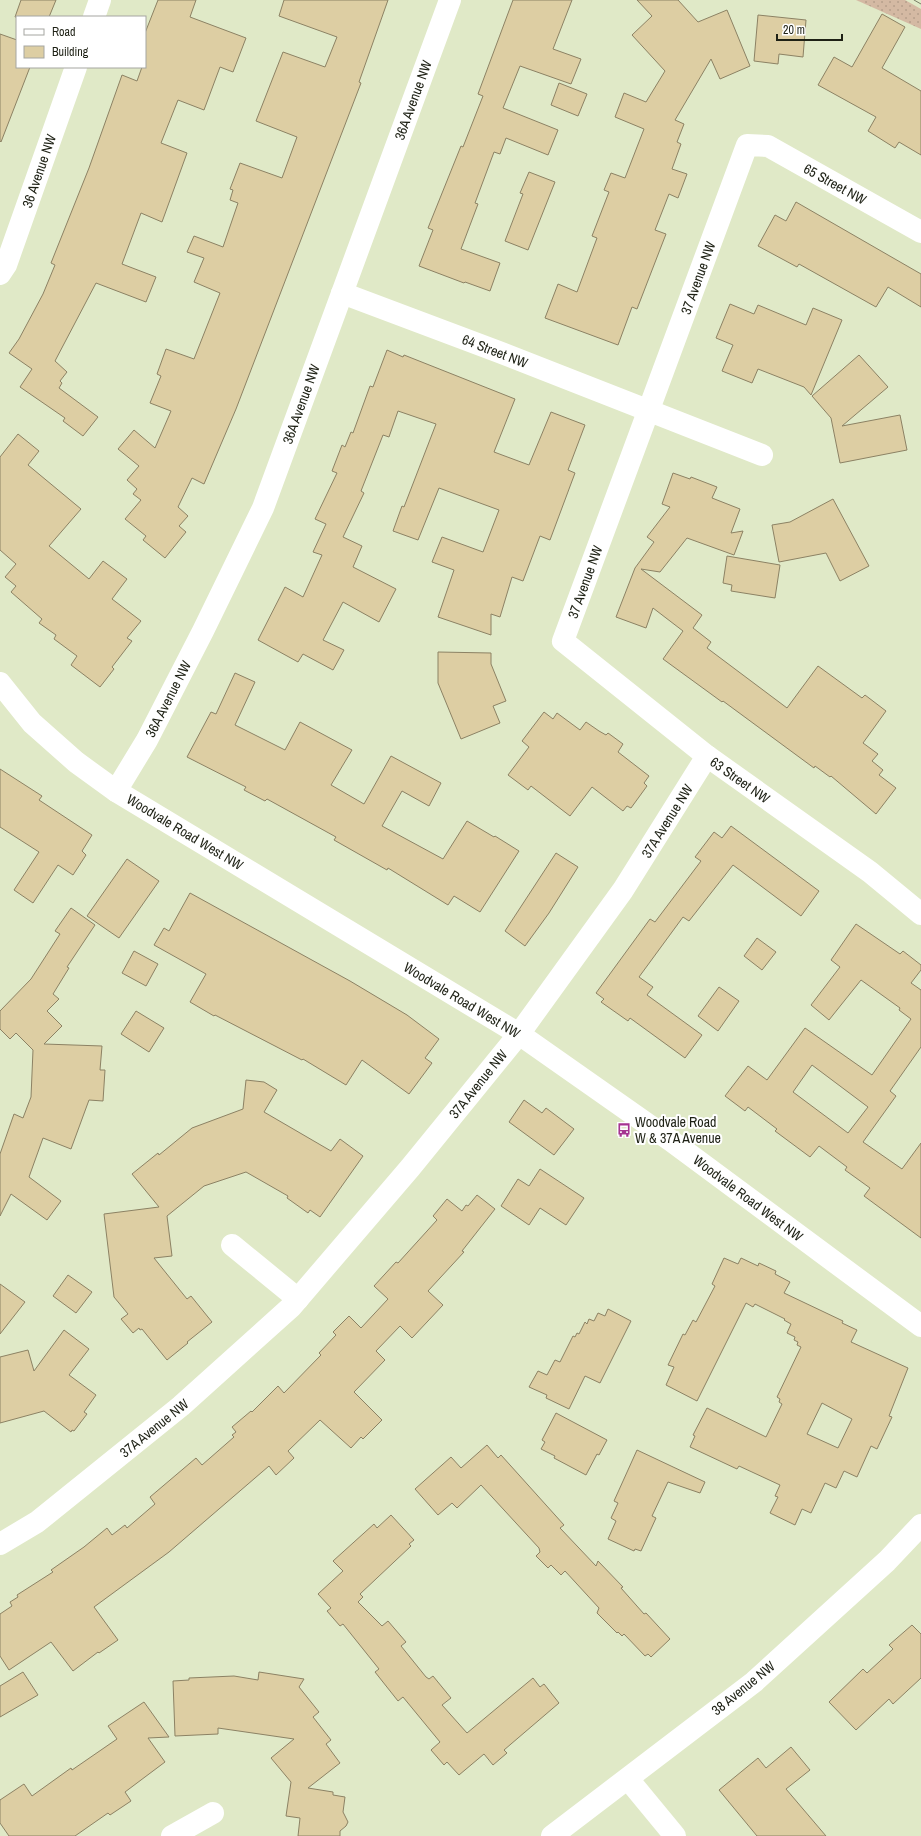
<svg xmlns="http://www.w3.org/2000/svg" width="921" height="1836" viewBox="0 0 921 1836" font-family="'Archivo Narrow',sans-serif">
<defs>
<pattern id="grass-dots" width="8" height="8" patternUnits="userSpaceOnUse"><rect width="8" height="8" fill="#d4b9a3"/><path d="M2 2h.1M6 6h.1" fill="none" stroke="#b69f8b" stroke-width="1.8" stroke-linecap="round"/></pattern>
</defs>
<rect width="100%" height="100%" fill="#e0e9c7"/>
<path fill="url(#grass-dots)" d="M856,0H905L921,9V29Z"/>
<g fill="#ddcea3" stroke="#8c8264" fill-rule="evenodd">
<path d="M21,0H56L49,17H15Z"/>
<path d="M158,0H196L190,17L246,38L233,72L220,67L204,110L178,100L161,143L187,153L162,222L141,213L122,264L156,277L146,302L96,283L55,361L67,372L60,381L62,383L59,388L98,417L83,436L63,421L65,418L20,387L32,369L9,353L19,339L43,294L55,265L51,263L89,168L122,75L137,81L142,67H145V33Z"/>
<path d="M284,0H388L359,82L361,83L236,409L204,484L192,478L178,507L188,516L179,526L186,532L165,558L143,540L146,536L125,519L141,500L133,494L137,489L127,480L139,466L118,449L134,430L155,448L171,411L150,403L161,376L157,374L166,349L194,359L220,293L194,282L204,258L187,252L194,236L223,247L238,203L230,200L233,190L230,189L240,163L282,178L297,137L256,121L283,52L325,67L337,37L279,16Z"/>
<path d="M513,0H572L553,49L581,59L571,84L520,66L503,108L558,130L548,155L506,138L500,154L494,152L475,203L478,204L461,249L500,263L490,291L465,282L464,283L419,266L433,230L428,228L461,146L463,147L483,96L478,94Z"/>
<path d="M637,0H678L698,22L727,10L750,66L720,79L711,59L675,120L684,124L677,142L681,144L672,169L687,174L678,198L669,194L655,230L666,234L637,309L632,307L618,345L545,318L558,284L577,292L597,238L592,236L609,192L604,190L611,173L625,178L644,129L615,117L624,93L646,102L665,71L632,35L652,16Z"/>
<path d="M882,14L905,27L882,68L921,91V155L899,142L895,148L868,131L876,117L818,85L834,57L852,67Z"/>
<path d="M758,15L806,20L803,57L779,54L778,64L754,61Z"/>
<path d="M0,34L17,40V67H30L1,142L0,141Z"/>
<path d="M559,83L587,94L578,116L551,105Z"/>
<path d="M529,172L555,182L528,250L505,241L523,194L520,193Z"/>
<path d="M796,202L921,274V307L888,287L876,307L799,264L797,267L758,246L775,215L786,221Z"/>
<path d="M730,304L754,314L758,305L806,325L813,308L842,320L811,395L804,387L758,369L752,383L722,371L733,345L716,338Z"/>
<path d="M387,350L403,357L404,355L515,399L494,452L529,465L551,412L585,425L568,470L575,473L550,540L540,536L523,581L512,577L500,617L491,614V635L438,617L454,570L432,562L442,537L483,552L499,510L439,488L418,540L393,531L402,506L404,507L436,424L398,411L389,437L383,435L361,491L364,493L343,537L362,546L353,567L396,589L379,622L343,602L323,640L344,650L333,670L303,654L298,662L258,640L285,587L303,597L322,555L313,552L326,524L315,519L337,473L332,471L342,445L345,447L351,432L353,433L370,386L373,387Z"/>
<path d="M859,355L888,387L842,426L900,415L907,450L840,463L831,418L812,396Z"/>
<path d="M18,434L39,451L28,465L81,509L49,546L89,579L103,561L127,579L112,599L141,621L127,638L132,641L112,667L114,669L100,687L71,665L77,656L54,639L56,635L39,623L42,619L11,592L16,586L5,577L16,564L0,550V457Z"/>
<path d="M673,473L690,479L691,477L717,487L712,498L740,509L731,533L743,531L734,555L687,538L660,572L641,569L702,615L693,628L711,642L707,648L787,708L818,666L862,698L865,695L886,711L863,743L878,754L872,761L883,770L879,775L896,788L876,814L831,776L830,777L815,766L814,768L723,701L722,702L663,659L683,631L653,608L646,628L616,617L635,568L654,542L647,537L670,507L662,504Z"/>
<path d="M833,499L869,566L840,581L826,553L779,562L772,525L790,522Z"/>
<path d="M727,556L780,565L775,598L731,591L732,585L723,583Z"/>
<path d="M438,652L491,653V664L506,701L493,706L500,723L461,739L438,683Z"/>
<path d="M235,673L255,682L235,725L285,750L300,722L352,750L331,785L364,804L391,756L441,783L429,806L402,791L382,826L443,859L467,821L494,837L495,836L519,851L480,912L454,896L448,905L388,868L387,870L334,840L336,837L267,799L265,801L244,790L246,787L187,757L211,712L216,714Z"/>
<path d="M544,712L553,719L557,713L580,730L586,722L599,731L606,735L608,733L623,744L618,752L649,776L644,783L647,786L631,808L627,806L623,811L592,787L570,816L531,786L528,790L508,775L529,747L522,741Z"/>
<path d="M0,769L42,796L39,800L92,835L82,851L86,855L73,875L58,865L33,903L14,890L39,852L0,827Z"/>
<path d="M731,826L819,891L801,916L733,865L689,921L683,917L639,977L653,987L647,995L702,1035L685,1058L630,1018L628,1021L601,1002L604,999L596,993L650,919L655,922L701,861L695,857L714,832L722,838Z"/>
<path d="M556,853L578,867L549,913L525,946L505,931Z"/>
<path d="M127,859L159,881L119,938L87,916Z"/>
<path d="M190,893L350,981L407,1015L439,1039L425,1058L432,1063L409,1094L362,1060L346,1085L303,1059L302,1060L215,1015L214,1016L190,1002L206,974L154,945L164,928L169,931Z"/>
<path d="M71,908L95,925L67,967L69,968L53,994L59,999L47,1011L62,1026L44,1044L102,1046L100,1070H105L103,1101L89,1100L71,1149L43,1138L29,1177L61,1201L47,1220L11,1194L0,1216V1154L14,1114L23,1118L31,1097L33,1050L16,1033L10,1039L0,1029V1011L31,979L60,934L55,931Z"/>
<path d="M856,924L900,954L903,951L921,965V970L911,983L921,990V1047L890,1091L896,1096L863,1142L902,1169L921,1143V1238L864,1196L870,1188L845,1170L847,1167L819,1146L810,1157L775,1131L777,1129L748,1107L745,1111L725,1096L748,1066L767,1080L805,1028L872,1075L911,1019L899,1010L900,1008L861,980L829,1020L811,1005L840,967L831,960ZM812,1065L868,1107L848,1133L793,1092Z"/>
<path d="M757,938L776,952L762,970L744,956Z"/>
<path d="M134,951L158,964L146,986L122,973Z"/>
<path d="M719,987L739,1001L718,1031L698,1016Z"/>
<path d="M136,1011L164,1028L149,1052L121,1034Z"/>
<path d="M246,1080L264,1082L277,1090L264,1112L331,1151L340,1139L363,1156L320,1217L310,1210L308,1213L287,1198L288,1196L246,1172L204,1186L167,1216L172,1256L154,1258L187,1299L191,1296L212,1322L187,1342L188,1343L167,1360L142,1329L140,1330L139,1328L133,1333L121,1319L128,1314L114,1297L104,1214L159,1207L132,1174L158,1153L159,1155L192,1128L243,1109Z"/>
<path d="M524,1100L542,1113L546,1108L574,1129L554,1155L509,1122Z"/>
<path d="M540,1169L584,1198L566,1225L540,1208L529,1225L501,1206L518,1179L529,1186Z"/>
<path d="M477,1195L495,1209L462,1251L464,1252L428,1291L443,1305L412,1338L400,1326L376,1351L385,1360L354,1392L382,1420L363,1439L361,1437L351,1448L320,1420L288,1451L294,1458L276,1475L269,1466L169,1552L94,1607L118,1640L99,1653L98,1652L73,1671L51,1642L9,1670L0,1656V1614L12,1606L10,1602L18,1597L17,1595L53,1572L51,1570L84,1547L107,1528L112,1535L125,1525L127,1528L155,1504L150,1497L196,1458L202,1465L234,1437L232,1435L236,1432L232,1427L251,1411L252,1412L278,1386L284,1393L321,1355L319,1353L336,1335L333,1332L349,1316L361,1328L388,1299L374,1286L396,1262L398,1263L437,1220L433,1216L447,1199L462,1211L466,1205L468,1206Z"/>
<path d="M724,1258L738,1264L741,1258L758,1266L759,1263L776,1271L775,1274L790,1282L784,1293L843,1321L842,1323L857,1330L851,1342L908,1368L889,1416L892,1417L877,1449L871,1446L857,1477L844,1471L836,1488L825,1483L811,1513L802,1509L795,1525L770,1513L778,1497L775,1496L780,1485L739,1466L737,1469L690,1447L695,1436L693,1435L707,1408L766,1437L782,1404L779,1402L780,1399L777,1397L801,1347L797,1345L798,1342L794,1340L795,1337L787,1333L791,1324L784,1320L785,1319L755,1304L753,1307L746,1303L697,1401L666,1385L674,1367L668,1365L683,1334L685,1335L693,1320L696,1322L715,1286L712,1284ZM822,1403L852,1419L838,1448L807,1434Z"/>
<path d="M68,1275L92,1292L76,1313L53,1296Z"/>
<path d="M0,1284L25,1302L0,1334Z"/>
<path d="M608,1309L631,1321L600,1383L585,1376L569,1409L546,1398L547,1395L529,1387L538,1371L547,1375L555,1360L560,1362L573,1336L575,1337L577,1333L579,1334L585,1322L587,1324L589,1319L594,1321L598,1313L605,1316Z"/>
<path d="M64,1330L89,1349L69,1375L96,1395L84,1412L87,1414L74,1431L72,1430L71,1432L44,1411L0,1423V1357L28,1350L34,1371Z"/>
<path d="M556,1413L607,1440L599,1455L597,1454L586,1475L554,1458L555,1456L541,1449L545,1442L542,1440Z"/>
<path d="M487,1445L498,1458L501,1455L564,1525L560,1528L596,1566L598,1561L623,1587L621,1588L644,1614L646,1613L670,1639L651,1657L648,1654L645,1656L624,1634L622,1636L618,1632L617,1633L597,1613L599,1608L565,1571L561,1575L551,1565L548,1568L536,1556L540,1552L539,1548L481,1485L457,1508L452,1503L438,1515L415,1489L451,1457L461,1468Z"/>
<path d="M637,1450L705,1482L700,1493L668,1482L652,1516L656,1518L641,1551L635,1549L634,1551L608,1539L616,1521L611,1518L618,1503L614,1501Z"/>
<path d="M391,1515L414,1540L409,1544L411,1546L360,1594L363,1597L358,1602L382,1626L388,1621L406,1642L401,1646L426,1677L429,1679L433,1676L451,1698L442,1705L467,1733L533,1678L540,1687L544,1684L559,1703L504,1750L507,1753L493,1765L484,1754L459,1775L447,1762L444,1765L431,1750L440,1742L403,1697L398,1701L375,1672L379,1669L343,1624L340,1626L327,1611L331,1608L318,1594L343,1571L333,1561L374,1524L377,1528Z"/>
<path d="M912,1625L921,1634V1678L893,1704L889,1699L856,1730L829,1702L863,1669L867,1673L893,1649L889,1645Z"/>
<path d="M23,1672L38,1695L0,1717V1686Z"/>
<path d="M259,1672L304,1679L299,1687L319,1712L313,1717L331,1740L326,1744L340,1763L308,1788L333,1792V1795L345,1797L343,1812L348,1822L346,1826L340,1831V1836H298L300,1818L286,1816L291,1782L271,1758L294,1739L218,1728V1734L175,1736L173,1681L189,1680V1678L234,1676L258,1680Z"/>
<path d="M144,1702L169,1737L148,1738L165,1762L125,1792L131,1801L110,1815L108,1813L75,1836H9L0,1823V1800L24,1784L32,1796L71,1768L72,1770L117,1739L108,1726Z"/>
<path d="M791,1747L810,1770L786,1789L826,1836H757L719,1790L758,1758L766,1768Z"/>
</g>
<g fill="none" stroke-linecap="round" stroke-linejoin="round">
<g stroke="#fff" stroke-width="22">
<path d="M94,17L100,0"/>
<path d="M921,232L768,146L747,145L563,641L707,756L870,872L921,914"/>
<path d="M0,274L6,265L76,67"/>
<path d="M342,293L499,352L762,455"/>
<path d="M0,683L32,723L76,762L116,791L519,1034L670,1140L921,1326"/>
<path d="M116,791L147,740L203,631L263,508L450,0"/>
<path d="M232,1245L298,1299"/>
<path d="M0,1544L37,1522L181,1406L291,1307L410,1168L519,1034L623,890L707,756"/>
<path d="M628,1779L675,1836"/>
<path d="M172,1836L213,1813"/>
<path d="M552,1836L754,1682L887,1561L921,1525"/>
</g>
<path stroke="#767b65" stroke-width="1" d="M914,0L921,4"/>
</g>
<defs>
<symbol id="bus-bare" viewBox="-9 -9 18 18"><path d="M-5-6H5V4H4V6H2V4H-2V6H-4V4H-5ZM-3.5-4V0h7V-4ZM-3.5 1.2v1.5H-2V1.2ZM2 1.2v1.5H3.5V1.2Z" fill="#a53490" stroke="#fff" stroke-width="2.5" paint-order="stroke"/></symbol>
</defs>
<g fill-rule="evenodd">
<use href="#bus-bare" x="614" y="1120" width="20" height="20"/>
</g>
<g text-anchor="middle" stroke-width="4" stroke-linejoin="round" paint-order="stroke">
<g font-size="14" fill="#1e2115" stroke="#fff">
<text transform="translate(413 100) rotate(-70)" y="5">36A Avenue NW</text>
<text transform="translate(39 171) rotate(-71)" y="5">36 Avenue NW</text>
<text transform="translate(835 184) rotate(29)" y="5">65 Street NW</text>
<text transform="translate(698 278) rotate(-70)" y="5">37 Avenue NW</text>
<text transform="translate(495 351) rotate(21)" y="5">64 Street NW</text>
<text transform="translate(301 404) rotate(-70)" y="5">36A Avenue NW</text>
<text transform="translate(585 582) rotate(-70)" y="5">37 Avenue NW</text>
<text transform="translate(168 699) rotate(-63)" y="5">36A Avenue NW</text>
<text transform="translate(740 780) rotate(35)" y="5">63 Street NW</text>
<text transform="translate(667 821) rotate(-58)" y="5">37A Avenue NW</text>
<text transform="translate(185 832) rotate(31)" y="5">Woodvale Road West NW</text>
<text transform="translate(462 1000) rotate(31)" y="5">Woodvale Road West NW</text>
<text transform="translate(478 1084) rotate(-51)" y="5">37A Avenue NW</text>
<text transform="translate(748 1198) rotate(37)" y="5">Woodvale Road West NW</text>
<text transform="translate(154 1428) rotate(-39)" y="5">37A Avenue NW</text>
<text transform="translate(743 1688) rotate(-39)" y="5">38 Avenue NW</text>
</g>
<g font-size="14" fill="#1e2115" stroke="#fff" text-anchor="start">
<text x="635" y="1127">Woodvale Road<tspan x="635" dy="16">W &amp; 37A Avenue</tspan></text>
</g>
</g>
<rect x="16" y="16" width="130" height="52" fill="#ffffff" stroke="#a5a6a1"/>
<rect x="24" y="29" width="20" height="6" fill="#ffffff" stroke="#a5a6a1"/>
<text x="52" y="36" font-size="12" fill="#1e2115">Road</text>
<rect x="24" y="46" width="20" height="12" fill="#ddcea3" stroke="#a5a6a1"/>
<text x="52" y="56" font-size="12" fill="#1e2115">Building</text>
<path d="M777 34v6h65v-6" fill="none" stroke="#1e2115" stroke-width="2"/>
<text x="783" y="34" font-size="12" fill="#1e2115" stroke="#ffffff" stroke-width="3" paint-order="stroke">20 m</text>
</svg>
